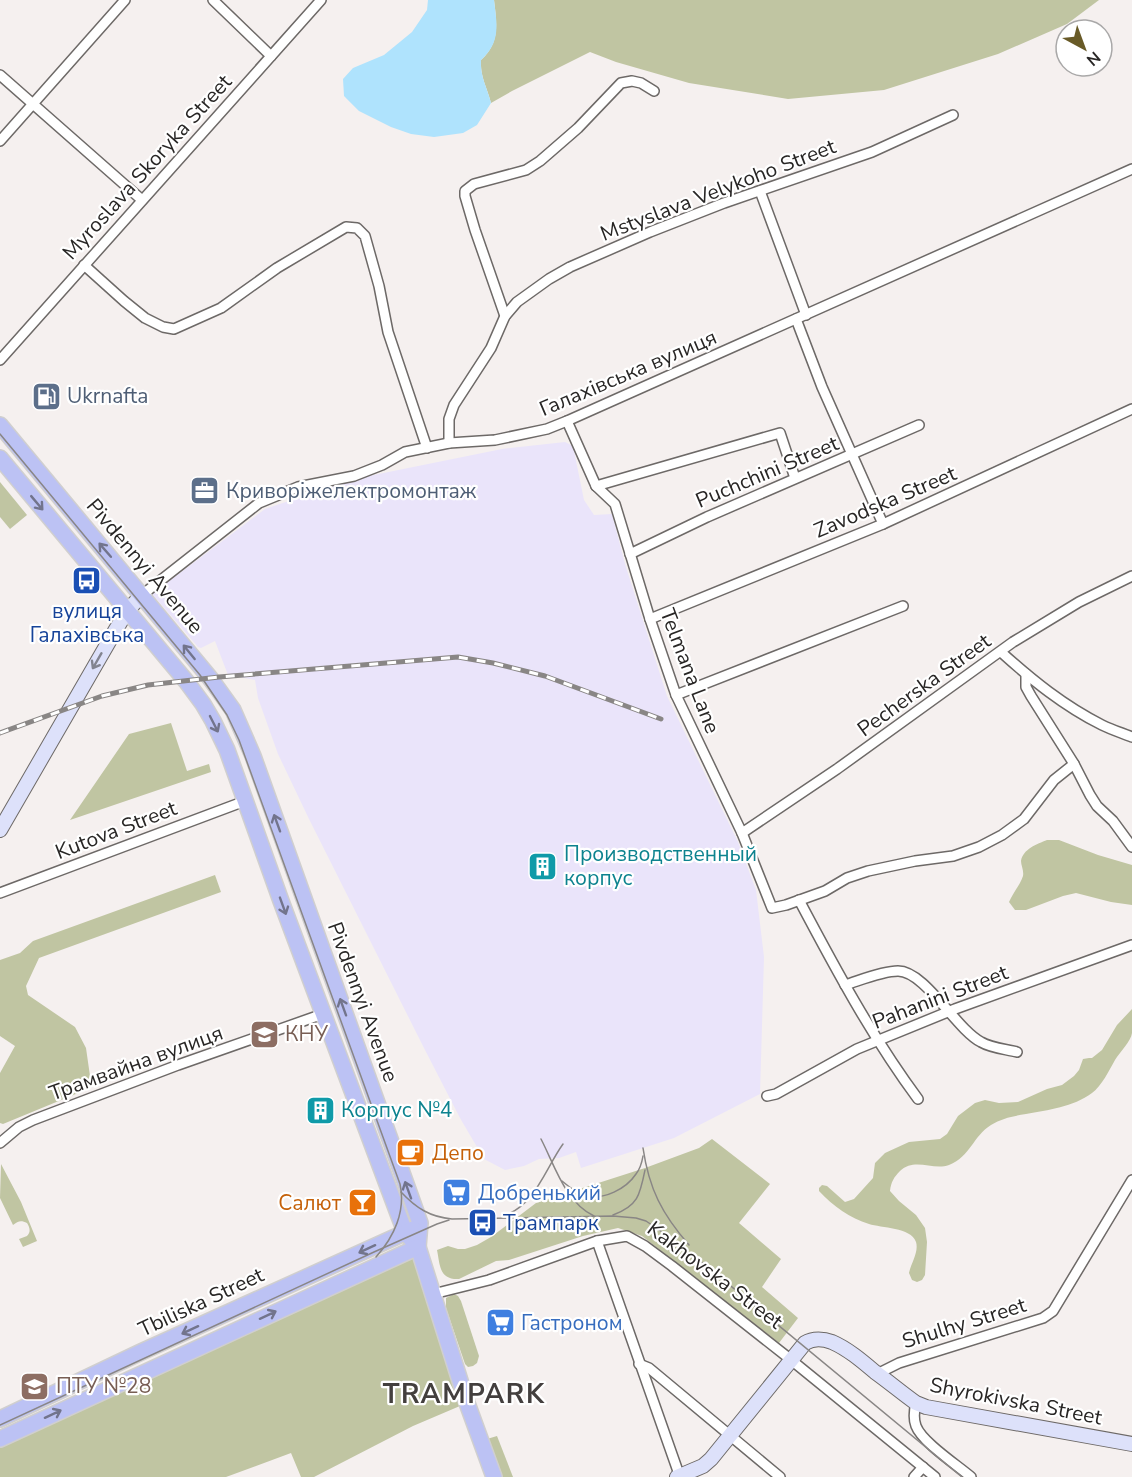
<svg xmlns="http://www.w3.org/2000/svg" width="1132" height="1477" viewBox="0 0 1132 1477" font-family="'Nunito Sans',sans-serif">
<rect width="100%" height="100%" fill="#f5f0ef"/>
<path fill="#eae4fa" d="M565,442L573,446L584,500L594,515L612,514L625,564L667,696L738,842L756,890L764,957L760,1094L674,1138L581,1168L576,1152L559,1158L539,1159L524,1166L505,1170L484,1159L460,1118L424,1048L309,819L278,754L258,698L255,680L228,675L215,641L201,648L198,647L152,594L265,509L354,479L502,449Z"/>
<g fill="#c0c5a2">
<path d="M494,0H1099L1067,24L998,54L884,90L788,99L689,83L616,62L590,52L512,91L491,103C487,87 480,77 481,60C500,43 497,24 494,0Z"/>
<path d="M0,482L27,515L10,529L0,517Z"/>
<path d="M171,723L187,771L209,764L211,772L70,820L129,734Z"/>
<path d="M1047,840H1059L1098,855L1132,865V905L1111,902L1076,893L1063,896L1026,910H1015L1009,902C1013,893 1020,885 1023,876C1024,870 1021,866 1021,861C1023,849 1037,844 1047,840Z"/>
<path d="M215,875L221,892L39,958L26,986L28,995L75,1027L86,1048L90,1076L83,1091L3,1124L0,1123V1073L15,1046L0,1036V960L20,953L33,941Z"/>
<path d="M1132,1009C1132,1017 1132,1025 1132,1033C1131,1041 1120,1052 1115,1060C1110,1069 1101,1087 1092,1093C1073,1107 1048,1110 1026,1114C1014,1116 1002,1118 991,1125C973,1136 971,1156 949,1165C933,1171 915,1157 900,1171C894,1177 891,1182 890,1191L899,1201L916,1215L925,1228L927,1242L925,1275L922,1280L917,1282L912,1280L909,1273C911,1263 919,1252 916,1242C911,1227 881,1228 869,1224C850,1218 833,1206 819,1191V1188L822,1185L827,1186L845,1202L854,1199L873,1178L875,1163L885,1153L909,1142L940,1139L947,1134L958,1116L975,1103L985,1100L999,1103L1018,1102L1047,1089L1062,1085L1074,1076L1079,1070L1083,1059L1089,1058H1092L1102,1050L1117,1025Z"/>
<path d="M712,1139L770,1184L739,1223L781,1259L762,1287L798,1318L779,1343L642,1236L618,1228L583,1236L509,1260L496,1261L459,1279C439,1280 440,1265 437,1250L448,1246L458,1249H465L477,1245L491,1237L536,1203L645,1168L699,1148Z"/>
<path d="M1,1164L21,1202L37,1241L23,1247L19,1239L27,1236C31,1232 30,1228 27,1223C21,1220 18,1221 13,1225L0,1198Z"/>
<path d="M418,1247L467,1403L413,1426L314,1477H301L291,1453L226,1477H0V1439Z"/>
<path d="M454,1294L458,1296L461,1301L479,1356L477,1363L473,1366L468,1367L465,1364L446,1308V1298Z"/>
<path d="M497,1436L513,1477H502L487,1439Z"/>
</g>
<path fill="#afe3fd" d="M428,0H494C497,25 501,42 481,60C480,77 487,87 491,103L477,125L463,133L434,137L411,134L391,127L359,111L344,96L343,79L353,68L384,55L412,32L427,10Z"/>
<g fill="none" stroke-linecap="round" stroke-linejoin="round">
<defs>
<g id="street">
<path d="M213,0L271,56"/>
<path d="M0,75L142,200"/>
<path d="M0,141L125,0"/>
<path d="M760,191L806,315"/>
<path d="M84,265L124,301L145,318L163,327L174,329L221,308L277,268L346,227L357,228L365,236L379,286L388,332L427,448"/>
<path d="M505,316L475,230L465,196V191L474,184L526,170L540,161L578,128L621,83L632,81L641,83L654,91"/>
<path d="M796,319L822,387L883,524"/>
<path d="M0,360L321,0"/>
<path d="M567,421L596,486L615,504L650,619L676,695L742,833L772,908L786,905L825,891L847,878L868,871L915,861L953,856L979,847L1002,835L1024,819L1054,780L1074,764"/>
<path d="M449,443V419L454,405L491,348L505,316L517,302L549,279L570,267L650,232L724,203L872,152L953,115"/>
<path d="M596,486L780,433L795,478"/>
<path d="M630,554L707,517L919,425"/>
<path d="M142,595L259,503L298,487L354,476L382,465L405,452L449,443L495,440L547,429L567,421L1132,169"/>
<path d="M650,619L883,524L1132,409"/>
<path d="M1001,652C1032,680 1064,706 1102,725C1112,730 1122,733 1132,737"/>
<path d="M1026,674V687L1031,696L1074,764L1090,795L1097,806L1113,821L1132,847"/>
<path d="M676,695L903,606"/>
<path d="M742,833L837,769L1013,642L1079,602L1132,576"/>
<path d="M0,893L245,801"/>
<path d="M799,900C835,968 872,1037 918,1099"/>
<path d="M845,985C861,980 882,971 898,971C925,971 956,1029 981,1042C991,1048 1005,1049 1017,1052"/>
<path d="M767,1096L776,1094L857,1049L955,1009L1132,945"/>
<path d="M0,1143L19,1127L33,1120L178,1065L323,1014"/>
<path d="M597,1241L680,1477"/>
<path d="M433,1294L489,1280L597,1241L627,1236L645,1246L672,1266L790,1359L935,1477"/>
<path d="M639,1364L649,1368L780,1477"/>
<path d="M877,1374L899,1363L1043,1318L1053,1311L1132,1180"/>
<path d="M916,1403C914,1411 913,1418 916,1426C922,1442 957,1465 971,1477"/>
<path d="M914,1477L923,1467"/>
</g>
<g id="secondary">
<path d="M0,830L115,631L127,611L142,595"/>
<path d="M677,1477L703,1466L711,1459L805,1343C813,1338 824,1339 832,1342C848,1349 862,1361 875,1372C889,1382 902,1393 916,1403L926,1407L1132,1444"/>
</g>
<g id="primary">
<path d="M0,425L210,678L233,710L253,756L420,1223L418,1247"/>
<path d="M0,458L186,681L203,704L213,721L227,750L281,901L405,1232L418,1247L467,1403L494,1477"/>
<path d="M0,1419L141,1352L413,1229"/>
<path d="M0,1439L418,1247"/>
</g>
</defs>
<use href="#street" stroke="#6d6967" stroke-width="12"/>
<use href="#secondary" stroke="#6d6967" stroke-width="16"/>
<use href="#primary" stroke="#d0cfcf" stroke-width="18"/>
<use href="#street" stroke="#fff" stroke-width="9"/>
<use href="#secondary" stroke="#dde1fa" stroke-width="14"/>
<use href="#primary" stroke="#bcc2f4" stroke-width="15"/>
<g stroke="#898685" stroke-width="1.5">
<path d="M0,434L200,675L227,715L239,740L400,1184C406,1211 394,1237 376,1257"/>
<path d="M541,1139C555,1166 565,1202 594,1216"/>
<path d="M643,1148C649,1189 662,1214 689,1245"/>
<path d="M562,1181C569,1187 577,1193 586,1196C604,1200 626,1189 636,1174C640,1169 642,1162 643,1156"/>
<path d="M401,1192C416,1208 430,1217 452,1219L613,1216L636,1218L646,1221L668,1236L709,1268L962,1477"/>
<path d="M613,1215C638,1206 640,1195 645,1170"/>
<path d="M503,1216C535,1206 545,1169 563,1144"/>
<path d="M0,1425L374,1252L437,1224L449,1220"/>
</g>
<defs>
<path id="rail" d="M0,733L102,696L148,685L219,677L458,657L493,663L545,676L661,719"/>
</defs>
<use href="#rail" stroke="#898685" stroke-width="5"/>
<use href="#rail" stroke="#fff" stroke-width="3" stroke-dasharray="9" stroke-linecap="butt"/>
</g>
<defs><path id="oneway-shaft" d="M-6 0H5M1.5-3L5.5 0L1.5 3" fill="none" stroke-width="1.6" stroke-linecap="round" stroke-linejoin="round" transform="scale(1.5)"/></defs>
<g stroke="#72748c">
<use href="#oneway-shaft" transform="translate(37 503) rotate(50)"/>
<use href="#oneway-shaft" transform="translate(105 550) rotate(-131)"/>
<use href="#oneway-shaft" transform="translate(189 652) rotate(-129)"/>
<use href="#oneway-shaft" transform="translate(214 724) rotate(63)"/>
<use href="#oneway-shaft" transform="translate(277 823) rotate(-110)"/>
<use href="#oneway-shaft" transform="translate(283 906) rotate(70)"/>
<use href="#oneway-shaft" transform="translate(343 1007) rotate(-110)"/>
<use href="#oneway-shaft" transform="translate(408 1190) rotate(-110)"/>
<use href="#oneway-shaft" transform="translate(367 1249) rotate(155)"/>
<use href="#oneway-shaft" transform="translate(268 1315) rotate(-25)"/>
<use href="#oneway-shaft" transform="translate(190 1330) rotate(155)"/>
<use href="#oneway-shaft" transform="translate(53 1414) rotate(-25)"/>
</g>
<use stroke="#828490" href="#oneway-shaft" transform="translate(97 661) rotate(120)"/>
<defs>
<symbol id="fuel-square" viewBox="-11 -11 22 22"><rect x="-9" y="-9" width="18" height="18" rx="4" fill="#5c6f8a" stroke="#fff"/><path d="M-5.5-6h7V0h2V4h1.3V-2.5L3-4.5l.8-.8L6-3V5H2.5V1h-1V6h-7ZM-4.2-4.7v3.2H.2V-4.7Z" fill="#fff"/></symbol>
<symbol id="office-square" viewBox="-11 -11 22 22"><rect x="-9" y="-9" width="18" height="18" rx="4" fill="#5c6f8a" stroke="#fff"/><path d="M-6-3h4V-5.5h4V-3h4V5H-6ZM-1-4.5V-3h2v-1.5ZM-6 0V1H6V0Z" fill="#fff"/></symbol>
<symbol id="bus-square" viewBox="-11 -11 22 22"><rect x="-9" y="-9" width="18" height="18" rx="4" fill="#1a4fb4" stroke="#fff"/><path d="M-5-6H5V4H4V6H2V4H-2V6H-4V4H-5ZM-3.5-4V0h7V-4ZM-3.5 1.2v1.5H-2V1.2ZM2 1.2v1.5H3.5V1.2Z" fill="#fff"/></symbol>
<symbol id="building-square" viewBox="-11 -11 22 22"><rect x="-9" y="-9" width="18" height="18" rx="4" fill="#0f9aa8" stroke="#fff"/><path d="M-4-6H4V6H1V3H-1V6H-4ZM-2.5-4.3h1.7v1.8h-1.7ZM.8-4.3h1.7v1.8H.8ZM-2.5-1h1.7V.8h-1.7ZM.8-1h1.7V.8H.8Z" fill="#fff"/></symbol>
<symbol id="university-square" viewBox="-11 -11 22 22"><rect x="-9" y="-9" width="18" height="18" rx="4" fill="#8d6e63" stroke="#fff"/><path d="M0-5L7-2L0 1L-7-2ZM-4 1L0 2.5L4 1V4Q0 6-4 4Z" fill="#fff"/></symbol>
<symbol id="cafe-square" viewBox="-11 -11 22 22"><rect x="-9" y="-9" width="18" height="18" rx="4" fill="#e8710a" stroke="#fff"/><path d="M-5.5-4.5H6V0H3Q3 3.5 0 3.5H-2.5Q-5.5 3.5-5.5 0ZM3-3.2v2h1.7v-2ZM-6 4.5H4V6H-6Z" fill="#fff"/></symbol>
<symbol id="supermarket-square" viewBox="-11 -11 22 22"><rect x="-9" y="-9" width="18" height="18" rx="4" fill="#3f7fe0" stroke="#fff"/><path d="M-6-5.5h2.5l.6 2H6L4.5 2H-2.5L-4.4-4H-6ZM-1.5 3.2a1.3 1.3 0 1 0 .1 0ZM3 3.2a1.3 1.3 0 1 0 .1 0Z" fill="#fff"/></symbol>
<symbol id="bar-square" viewBox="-11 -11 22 22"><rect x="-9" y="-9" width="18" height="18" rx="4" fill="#e8710a" stroke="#fff"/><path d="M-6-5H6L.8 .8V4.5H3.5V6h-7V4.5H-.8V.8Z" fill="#fff"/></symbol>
</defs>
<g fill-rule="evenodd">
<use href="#fuel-square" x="30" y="380" width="33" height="33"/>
<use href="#office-square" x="188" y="474" width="33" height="33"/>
<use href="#bus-square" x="70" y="564" width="33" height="33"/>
<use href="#building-square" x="526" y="850" width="33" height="33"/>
<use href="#university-square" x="248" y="1018" width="33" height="33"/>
<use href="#building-square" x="304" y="1094" width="33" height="33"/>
<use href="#cafe-square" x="394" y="1136" width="33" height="33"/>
<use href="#supermarket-square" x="440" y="1176" width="33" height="33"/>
<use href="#bar-square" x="346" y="1186" width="33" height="33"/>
<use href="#bus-square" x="466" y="1206" width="33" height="33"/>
<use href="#supermarket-square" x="484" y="1306" width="33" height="33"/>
<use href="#university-square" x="18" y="1370" width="33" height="33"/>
</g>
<g text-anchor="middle" stroke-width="4.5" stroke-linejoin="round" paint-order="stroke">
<g font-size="21" fill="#282625" stroke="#fff">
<text transform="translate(147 167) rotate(-48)" y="7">Myroslava Skoryka Street</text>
<text transform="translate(718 190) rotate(-21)" y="7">Mstyslava Velykoho Street</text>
<text transform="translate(628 373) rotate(-23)" y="7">Галахівська вулиця</text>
<text transform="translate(767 472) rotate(-23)" y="7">Puchchini Street</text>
<text transform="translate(885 502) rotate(-23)" y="7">Zavodska Street</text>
<text transform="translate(145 566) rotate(50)" y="7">Pivdennyi Avenue</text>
<text transform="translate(690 671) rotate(69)" y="7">Telmana Lane</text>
<text transform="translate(924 685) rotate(-36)" y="7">Pecherska Street</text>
<text transform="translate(116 830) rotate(-21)" y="7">Kutova Street</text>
<text transform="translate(940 997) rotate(-21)" y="7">Pahanini Street</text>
<text transform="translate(363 1002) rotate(70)" y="7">Pivdennyi Avenue</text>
<text transform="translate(136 1063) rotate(-20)" y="7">Трамвайна вулиця</text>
<text transform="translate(715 1275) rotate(37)" y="7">Kakhovska Street</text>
<text transform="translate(201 1302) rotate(-25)" y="7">Tbiliska Street</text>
<text transform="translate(964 1323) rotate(-17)" y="7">Shulhy Street</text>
<text transform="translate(1016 1401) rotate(11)" y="7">Shyrokivska Street</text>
</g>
<g font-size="21" fill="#4e5e75" stroke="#fff" text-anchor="start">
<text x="67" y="403">Ukrnafta</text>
<text x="226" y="498">Криворіжелектромонтаж</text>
</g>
<g font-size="21" fill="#164399" stroke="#fff">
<text x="87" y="618">вулиця<tspan x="87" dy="24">Галахівська</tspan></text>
<text x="503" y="1230" text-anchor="start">Трампарк</text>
</g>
<g font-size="21" fill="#0d838f" stroke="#fff" text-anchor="start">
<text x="564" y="861">Производственный<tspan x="564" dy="24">корпус</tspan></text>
<text x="341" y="1117">Корпус №4</text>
</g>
<g font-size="21" fill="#785e54" stroke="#fff" text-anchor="start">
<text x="285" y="1041">КНУ</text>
<text x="56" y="1393">ПТУ №28</text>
</g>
<g font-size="21" fill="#c56008" stroke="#fff" text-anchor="start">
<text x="432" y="1160">Депо</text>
<text x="341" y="1210" text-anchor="end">Салют</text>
</g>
<g font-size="21" fill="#366cbe" stroke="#fff" text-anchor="start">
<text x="478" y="1200">Добренький</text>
<text x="521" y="1330">Гастроном</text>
</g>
<g font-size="27" font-weight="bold" letter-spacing="1.5" fill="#433f3e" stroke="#fff">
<text x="464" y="1403">TRAMPARK</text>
</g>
</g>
<g transform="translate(1084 48) rotate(139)"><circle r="28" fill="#ffffff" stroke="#a9a8a8" stroke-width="1.5"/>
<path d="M0-4.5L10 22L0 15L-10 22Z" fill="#685a27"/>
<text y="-9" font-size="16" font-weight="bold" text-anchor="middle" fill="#282625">N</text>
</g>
</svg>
